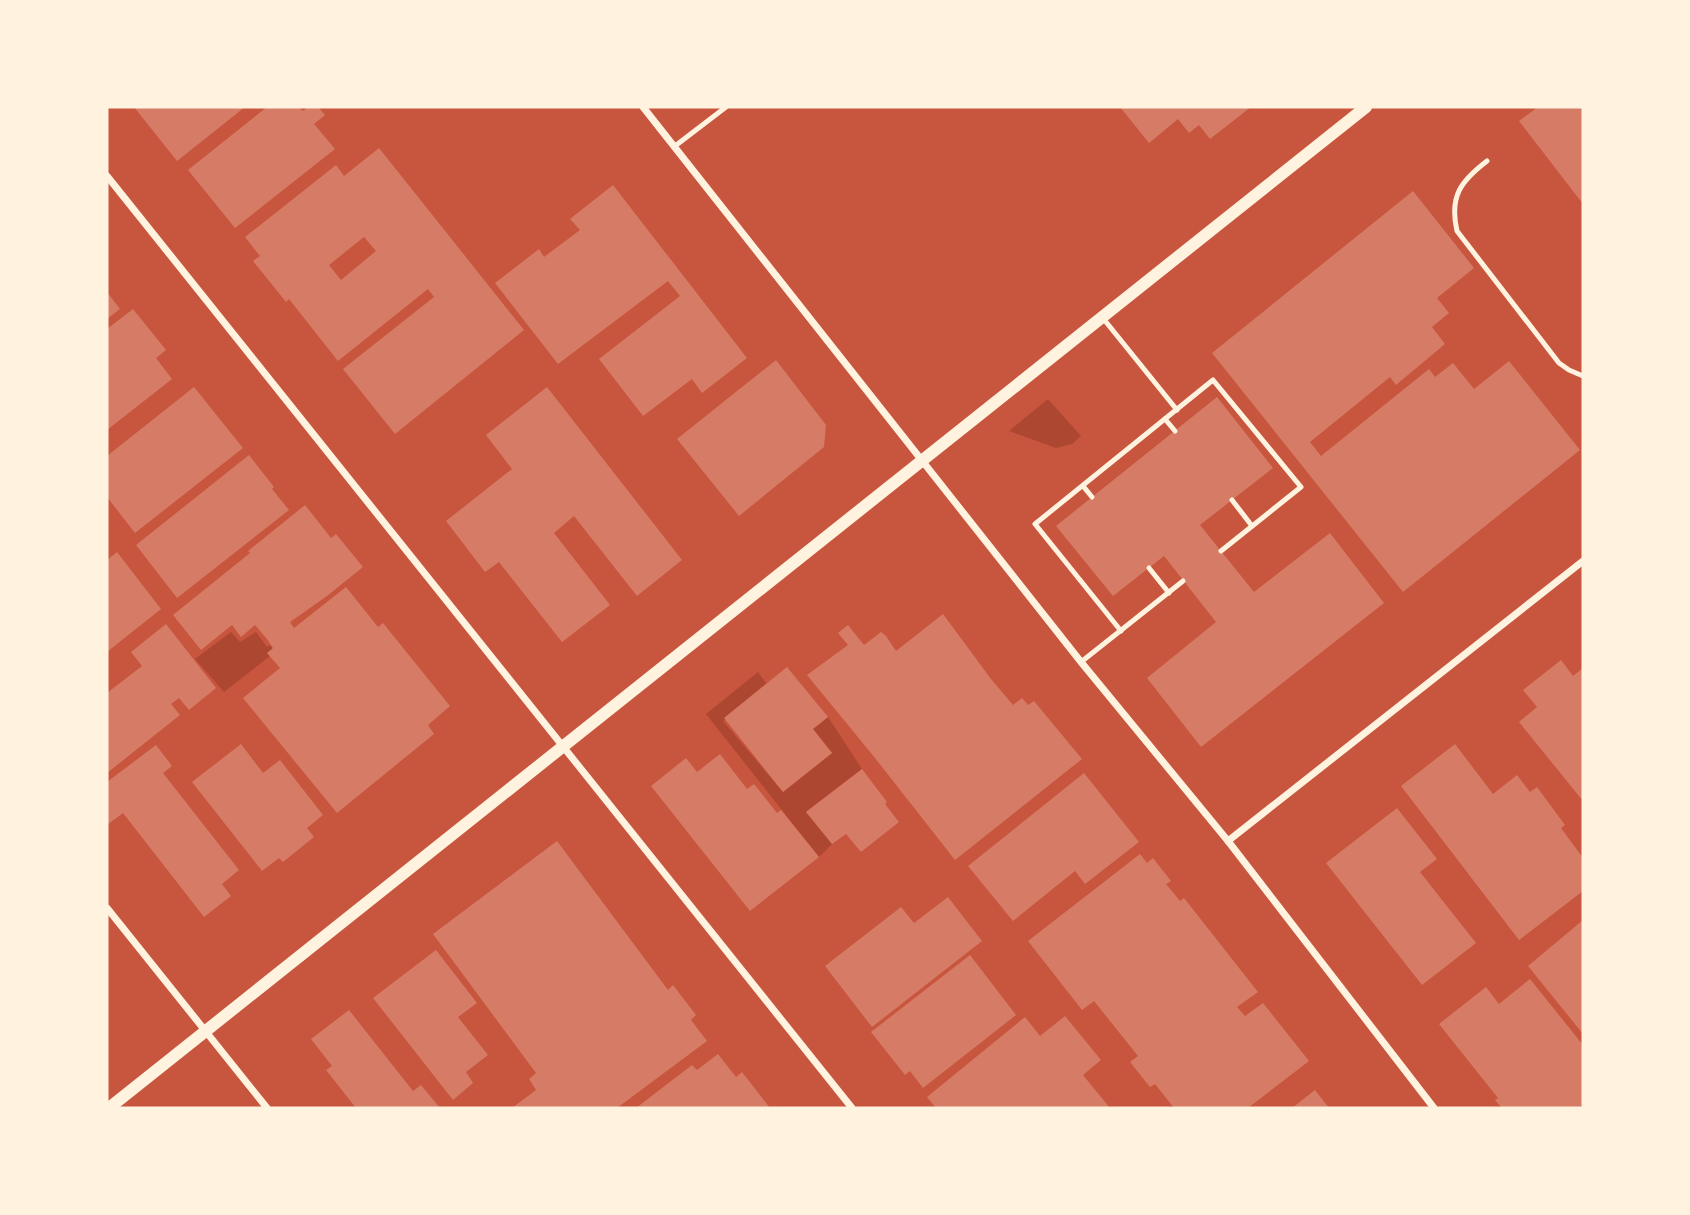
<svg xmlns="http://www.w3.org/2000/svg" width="1690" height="1215" viewBox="0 0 1690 1215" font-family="Montserrat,sans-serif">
<rect width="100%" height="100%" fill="#c8553d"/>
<g fill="#ae4732">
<path d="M1048,399L1081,436L1072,444L1056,448L1009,431Z"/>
<path d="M231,632L240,642L256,632L267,647L270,645L275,652L224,692L195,659Z"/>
<path d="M758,672L768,686L723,721L783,792L832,753L813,729L828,717L862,769L807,811L832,844L819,857L706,714Z"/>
</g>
<g fill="#d67c66" fill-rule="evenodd">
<path d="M134,107H245L177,161Z"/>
<path d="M267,107H299L303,111L308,107H318L325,115L314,124L335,149L235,228L188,170Z"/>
<path d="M1120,107H1251L1210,139L1199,125L1189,133L1178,119L1149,143Z"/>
<path d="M1538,107H1583V204L1519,121Z"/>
<path d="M379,148L524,330L395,434L343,369L434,297L428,289L338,361L289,299L286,302L253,261L260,256L245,237L336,165L344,176ZM364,237L376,251L341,280L329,265Z"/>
<path d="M613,185L747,358L702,393L692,379L643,416L599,359L680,296L668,281L558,364L495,283L539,249L544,257L580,230L570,219Z"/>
<path d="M1413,191L1474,268L1437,298L1449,313L1432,327L1445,344L1396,385L1390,377L1310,442L1321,456L1429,369L1435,377L1453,363L1474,389L1509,361L1580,450L1403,592L1212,353Z"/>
<path d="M107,292L120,309L107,319Z"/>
<path d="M133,309L166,350L156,358L172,379L107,430V329Z"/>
<path d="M776,360L826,425L824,447L739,516L677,439Z"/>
<path d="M194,387L243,448L135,533L107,497V456Z"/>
<path d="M547,387L682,560L637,596L574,516L554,533L610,605L562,642L499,562L485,572L446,521L512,469L486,435Z"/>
<path d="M1217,397L1273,468L1200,525L1254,592L1330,533L1384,603L1201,747L1147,678L1216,622L1164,556L1113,596L1056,526Z"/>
<path d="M249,455L274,487L272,489L289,510L177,598L136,545Z"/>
<path d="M305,505L331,538L336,534L363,567L327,596L290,622L294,628L346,587L378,627L383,623L450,706L428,725L434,734L337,813L243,698L280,668L267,653L273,648L267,639L255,625L241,637L232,625L201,650L173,615L250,553L248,551Z"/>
<path d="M117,552L161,609L107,652V560Z"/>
<path d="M943,614L991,679L1013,705L1022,698L1028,705L1034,701L1082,759L955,860L875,758L807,675L848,645L838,633L848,625L864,645L881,632L886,636L896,651Z"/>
<path d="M166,624L216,688L189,710L179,698L171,704L180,715L107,773V693L142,666L131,652Z"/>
<path d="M1561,660L1573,676L1583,668V801L1519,722L1537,707L1523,690Z"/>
<path d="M787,667L828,717L813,729L832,753L783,792L724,718Z"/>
<path d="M241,744L263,773L280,760L323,815L307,828L314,837L283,862L279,858L262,871L192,782Z"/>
<path d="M1455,744L1493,794L1517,775L1530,792L1537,787L1565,825L1561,828L1583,858V891L1519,940L1401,786Z"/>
<path d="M156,745L172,766L163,773L239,870L222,884L231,896L204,917L123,813L107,825V782Z"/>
<path d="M720,754L747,789L754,784L777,813L781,810L819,857L750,911L651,786L686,758L697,772Z"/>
<path d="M862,769L887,802L885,804L899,822L861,852L846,834L832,844L806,812Z"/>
<path d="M1084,773L1139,842L1085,884L1075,871L1013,921L968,866Z"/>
<path d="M1397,808L1437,859L1420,872L1476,943L1422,985L1326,863Z"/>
<path d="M557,841L668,990L673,985L696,1015L691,1020L707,1041L617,1108H512L536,1090L529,1079L536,1073L433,934Z"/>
<path d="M1140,854L1147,863L1153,858L1171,881L1166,884L1180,901L1184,898L1258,992L1237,1007L1245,1016L1263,1003L1309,1061L1248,1108H1174L1155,1084L1150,1087L1130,1062L1138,1056L1094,1001L1082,1010L1028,941Z"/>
<path d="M948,897L982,941L872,1027L825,966L901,907L914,923Z"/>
<path d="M1583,920V1034L1528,966Z"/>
<path d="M436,950L477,1003L458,1017L488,1055L466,1072L473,1083L453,1100L373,998Z"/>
<path d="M970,955L1016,1015L923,1088L910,1071L905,1075L871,1032Z"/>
<path d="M1530,979L1583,1045V1108H1502L1495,1100L1498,1098L1439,1024L1486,987L1499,1004Z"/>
<path d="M349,1010L413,1091L421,1085L440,1108H356L326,1070L332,1066L311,1039Z"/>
<path d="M1065,1016L1101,1060L1083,1075L1110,1108H936L927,1097L1025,1017L1040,1036Z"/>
<path d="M718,1054L736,1077L742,1072L770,1108H636L692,1065L697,1070Z"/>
<path d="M1315,1090L1329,1108H1292Z"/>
</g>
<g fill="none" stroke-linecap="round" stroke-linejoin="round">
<g stroke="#fff3e0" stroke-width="5">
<path d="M675,146L726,107"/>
<path d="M1487,161C1461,181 1449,196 1457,231L1559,363L1569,370L1583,376"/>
<path d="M1102,317L1177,410"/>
<path d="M1165,419L1175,431"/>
<path d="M1083,486L1092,497"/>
<path d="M1232,500L1252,526"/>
<path d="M1149,568L1169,593"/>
<path d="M1121,631L1035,524L1213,380L1301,487L1221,551"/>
<path d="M1081,662L1183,581"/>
</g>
<g stroke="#fff3e0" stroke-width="7">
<path d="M643,107L1081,662L1228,841L1434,1108"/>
<path d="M107,176L852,1108"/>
<path d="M1228,841L1583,561"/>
<path d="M107,908L267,1108"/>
</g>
<path stroke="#fff3e0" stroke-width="12" d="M109,1108L1366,107"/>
</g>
<rect width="1690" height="1215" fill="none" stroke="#fff3e0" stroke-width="217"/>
</svg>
